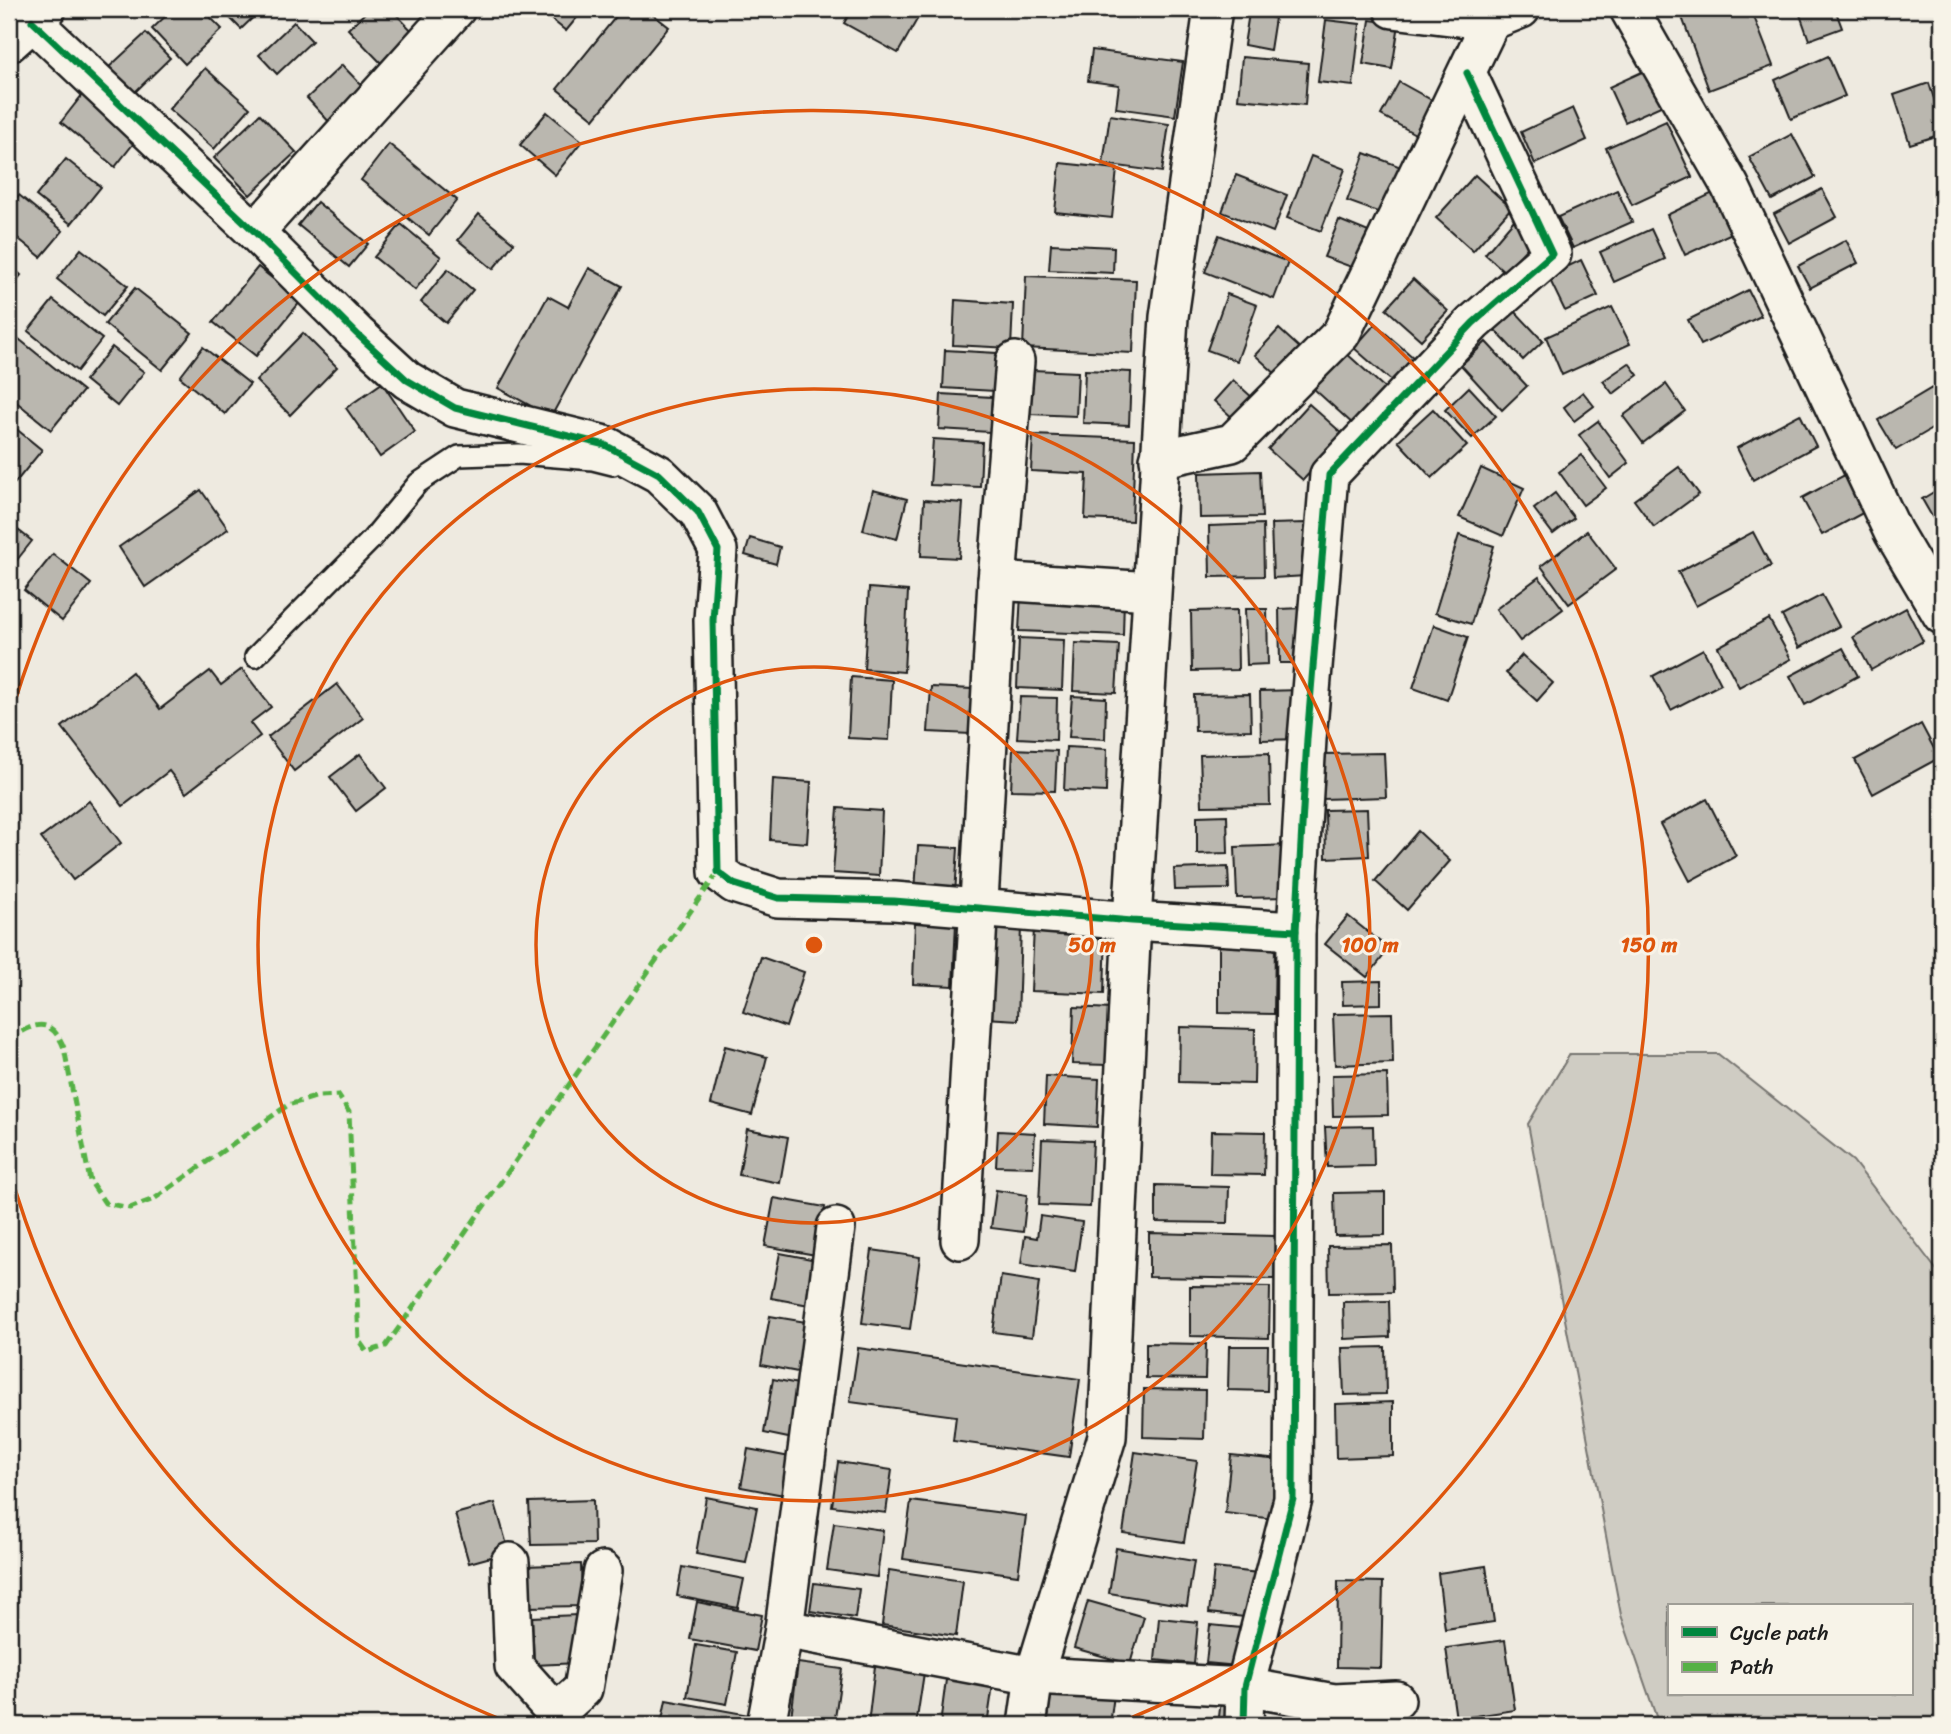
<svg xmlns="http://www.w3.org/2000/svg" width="1951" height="1734" viewBox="0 0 1951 1734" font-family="Sriracha,sans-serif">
<rect width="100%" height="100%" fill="#eeeae0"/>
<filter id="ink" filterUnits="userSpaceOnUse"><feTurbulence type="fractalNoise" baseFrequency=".0143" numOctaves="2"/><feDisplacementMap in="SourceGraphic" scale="14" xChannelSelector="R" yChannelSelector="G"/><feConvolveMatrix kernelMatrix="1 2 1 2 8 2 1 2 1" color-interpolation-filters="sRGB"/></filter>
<g filter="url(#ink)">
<path fill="#cfccc3" stroke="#767470" stroke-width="2" fill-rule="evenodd" d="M1570,1054H1718L1853,1161L1942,1277V1725H1659L1621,1615L1528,1124ZM1669,1606H1911V1694H1669Z"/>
<g fill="#bab7af" stroke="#1c1c1c" stroke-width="2">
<path d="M173,9H202L222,29L185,64L152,29Z"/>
<path d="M221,9H262L241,29Z"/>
<path d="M369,9H391L417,36L385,67L348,29Z"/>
<path d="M543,9H584L566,31L541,11Z"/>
<path d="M622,9H646L669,27L594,119L557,89Z"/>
<path d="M852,9H923L898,53L844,23Z"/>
<path d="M1679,9H1751L1773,66L1709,90Z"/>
<path d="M1798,9H1835L1842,28L1809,40Z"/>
<path d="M1249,13L1275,18L1270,50L1244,45Z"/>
<path d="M1326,20L1360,24L1353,86L1318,82Z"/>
<path d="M1370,20L1399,24L1392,69L1363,64Z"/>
<path d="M294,22L312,41L277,74L259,55Z"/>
<path d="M146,33L170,58L132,95L107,69Z"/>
<path d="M1092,50L1183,62L1175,116L1116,108L1119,85L1088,81Z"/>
<path d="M1828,56L1845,96L1791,119L1775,80Z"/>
<path d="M1242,57L1308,63L1305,105L1238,99Z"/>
<path d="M342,65L367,91L332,125L307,98Z"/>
<path d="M1655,66L1672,101L1625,122L1609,87Z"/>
<path d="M205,68L250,108L214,149L169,109Z"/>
<path d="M1399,82L1435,102L1417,135L1381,115Z"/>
<path d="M1929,83L1942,124V134L1910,144L1894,95Z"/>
<path d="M86,90L141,134L115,167L61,122Z"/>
<path d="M1573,108L1587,140L1535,164L1521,132Z"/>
<path d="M547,112L582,141L555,175L520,145Z"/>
<path d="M260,114L296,152L250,195L214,158Z"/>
<path d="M1110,115L1169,124L1162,172L1103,164Z"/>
<path d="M1666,121L1692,177L1632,205L1606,148Z"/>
<path d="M1792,134L1815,177L1772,200L1749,157Z"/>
<path d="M389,144L457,200L429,235L361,180Z"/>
<path d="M1365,153L1401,167L1383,214L1347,201Z"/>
<path d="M1311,156L1345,169L1321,231L1287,218Z"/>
<path d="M66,159L101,187L71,224L36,196Z"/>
<path d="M1060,163L1117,169L1112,218L1055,212Z"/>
<path d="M1236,175L1287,195L1273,232L1222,212Z"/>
<path d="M1475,175L1511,208L1473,251L1436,218Z"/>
<path d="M1822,189L1837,217L1789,243L1774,214Z"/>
<path d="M1617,190L1632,222L1573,248L1558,217Z"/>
<path d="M1715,192L1734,232L1685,255L1667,215Z"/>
<path d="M19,195L63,231L41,257L9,231V208Z"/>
<path d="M317,202L368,244L349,267L298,225Z"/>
<path d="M479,214L514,243L493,269L458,240Z"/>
<path d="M1339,220L1371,233L1357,269L1324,257Z"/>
<path d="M1514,220L1535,239L1505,272L1485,254Z"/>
<path d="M401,224L441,257L415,290L374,257Z"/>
<path d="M1651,229L1665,259L1614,282L1600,252Z"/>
<path d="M1219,235L1288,262L1274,299L1205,272Z"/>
<path d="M1846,240L1858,263L1810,288L1798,266Z"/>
<path d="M1051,244L1114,247L1113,273L1049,270Z"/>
<path d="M81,249L128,286L103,316L57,279Z"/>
<path d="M1581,260L1598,296L1565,311L1548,276Z"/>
<path d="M9,264L21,275L9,290Z"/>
<path d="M258,267L301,301L256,356L213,322Z"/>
<path d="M589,268L622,286L551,417L498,388L548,296L568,307Z"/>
<path d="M448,269L473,290L446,323L421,302Z"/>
<path d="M1026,276L1136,280L1133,353L1023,348Z"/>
<path d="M1413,279L1448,311L1421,340L1386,309Z"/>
<path d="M135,288L192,333L162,370L105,324Z"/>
<path d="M1748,290L1761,316L1701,345L1688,320Z"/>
<path d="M1227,294L1257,305L1237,361L1207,350Z"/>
<path d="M53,300L102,339L77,371L28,331Z"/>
<path d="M955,300L1013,304L1011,348L953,345Z"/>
<path d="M1612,307L1630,344L1562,375L1546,337Z"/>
<path d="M1513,309L1543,341L1523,360L1493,328Z"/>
<path d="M1375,324L1414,358L1393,382L1354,348Z"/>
<path d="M1279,329L1302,350L1279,377L1255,355Z"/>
<path d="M9,331L83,391L51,430L9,396Z"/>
<path d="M303,333L337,367L290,415L256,381Z"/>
<path d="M1486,342L1527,386L1502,410L1461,365Z"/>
<path d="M112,347L144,372L117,406L85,380Z"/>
<path d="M203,347L250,384L225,414L180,377Z"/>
<path d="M945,350L997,353L995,391L943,388Z"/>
<path d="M1346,353L1386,389L1354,425L1314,389Z"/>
<path d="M1629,363L1638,375L1613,394L1603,381Z"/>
<path d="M1032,370L1078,372L1076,416L1030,414Z"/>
<path d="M1085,370L1131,372L1129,425L1083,423Z"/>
<path d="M1233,380L1254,399L1235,420L1214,401Z"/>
<path d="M382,383L415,432L380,457L346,408Z"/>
<path d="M1666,384L1685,411L1643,443L1623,416Z"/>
<path d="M1469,387L1496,416L1472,438L1445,410Z"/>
<path d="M1932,388L1942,406V423L1896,450L1878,420Z"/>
<path d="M1583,392L1594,406L1574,421L1564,407Z"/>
<path d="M941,394L992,397L990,432L939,429Z"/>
<path d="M1309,404L1344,435L1303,480L1268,449Z"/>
<path d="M1433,409L1467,446L1432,478L1398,441Z"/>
<path d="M1800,414L1816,446L1753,480L1737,448Z"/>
<path d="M1598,421L1629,463L1610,478L1579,435Z"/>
<path d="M9,423L42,450L15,483L9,478Z"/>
<path d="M1033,435L1135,439L1132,521L1085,519L1087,474L1031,471Z"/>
<path d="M933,439L982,442L980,487L930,485Z"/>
<path d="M1581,455L1606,488L1583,505L1559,472Z"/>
<path d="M1679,467L1699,494L1654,527L1634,500Z"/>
<path d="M1481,468L1524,488L1503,536L1459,517Z"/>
<path d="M1260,471L1262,517L1200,518L1199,473Z"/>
<path d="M1852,471L1872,508L1822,535L1802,498Z"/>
<path d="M1942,487V524L1938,527L1922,499Z"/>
<path d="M201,490L228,529L145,587L119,547Z"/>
<path d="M873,490L907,499L897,539L863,530Z"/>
<path d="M1555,493L1574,518L1553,534L1534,509Z"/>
<path d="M924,500L963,503L959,558L921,556Z"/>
<path d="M9,523L32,541L9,570Z"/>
<path d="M1305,523L1306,576L1273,578L1271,524Z"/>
<path d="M1263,524L1264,576L1210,577L1209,526Z"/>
<path d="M1587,531L1616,569L1569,604L1541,566Z"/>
<path d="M1753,532L1771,566L1696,606L1678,572Z"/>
<path d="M1459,535L1494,546L1471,624L1435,613Z"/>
<path d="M750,538L780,547L776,564L745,555Z"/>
<path d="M53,554L91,584L62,621L24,590Z"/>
<path d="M1539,577L1563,609L1520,641L1496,609Z"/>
<path d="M869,588L908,591L904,672L864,669Z"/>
<path d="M1021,593L1124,598L1123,635L1019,631Z"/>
<path d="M1822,595L1839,626L1799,648L1782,616Z"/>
<path d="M1304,608L1305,663H1280L1279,609Z"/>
<path d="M1906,608L1923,641L1871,670L1853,637Z"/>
<path d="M1245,609H1267L1268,664L1247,665Z"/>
<path d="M1237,610L1238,670L1192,671L1191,611Z"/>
<path d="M1769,619L1791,659L1739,687L1718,647Z"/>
<path d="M1434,625L1468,637L1447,700L1413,688Z"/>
<path d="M1019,638L1064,640L1062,690L1017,688Z"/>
<path d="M1075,643L1119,645L1116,693L1073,691Z"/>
<path d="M1843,648L1858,676L1805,705L1790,676Z"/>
<path d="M1703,649L1721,684L1671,710L1653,676Z"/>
<path d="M1522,655L1553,683L1537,701L1506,673Z"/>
<path d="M242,669L271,707L250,723L260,736L186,793L169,771L123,806L62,727L132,672L160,709L210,671L221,685Z"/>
<path d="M851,677L892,680L889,740L848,738Z"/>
<path d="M337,684L363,718L294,771L268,737Z"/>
<path d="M931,687L973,689L971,734L928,732Z"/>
<path d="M1300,690L1301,739L1261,740L1260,691Z"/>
<path d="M1250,694L1251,730L1195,731L1194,695Z"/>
<path d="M1072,696L1106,698L1105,739L1069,737Z"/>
<path d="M1020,697L1057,698L1056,740L1017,738Z"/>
<path d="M1921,724L1939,758L1873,794L1855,760Z"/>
<path d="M1066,747L1107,749L1106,792L1064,790Z"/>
<path d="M1013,749L1057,751L1055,791L1011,790Z"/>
<path d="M1269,753L1270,805L1202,806L1200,755Z"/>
<path d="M1384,753L1386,797L1323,799L1322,754Z"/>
<path d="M360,754L386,788L356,811L330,777Z"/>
<path d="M773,779L811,782L807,843L770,840Z"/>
<path d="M1707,799L1736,856L1690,881L1660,824Z"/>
<path d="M89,801L121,843L73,880L41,838Z"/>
<path d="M838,808L882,811L879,876L833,873Z"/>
<path d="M1367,809L1369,856L1326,858L1325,810Z"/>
<path d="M1227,815L1228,853L1197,854V816Z"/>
<path d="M1418,831L1450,861L1407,910L1375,881Z"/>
<path d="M1292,845L1294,897L1237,898L1235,847Z"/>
<path d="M918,846L958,848L955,894L915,891Z"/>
<path d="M1228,867L1229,889L1175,890L1174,869Z"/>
<path d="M1348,916L1389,949L1367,977L1325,944Z"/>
<path d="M915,921L956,923L953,986L913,984Z"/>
<path d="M989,925L1021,926L1018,1020L985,1018Z"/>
<path d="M1034,928L1106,931L1104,994L1031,991Z"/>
<path d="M1219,943H1275L1274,1014L1219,1013Z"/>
<path d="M761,957L804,972L786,1027L743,1012Z"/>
<path d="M1381,981V1004L1343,1005L1342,982Z"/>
<path d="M1074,1007L1111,1009L1108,1065L1072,1064Z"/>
<path d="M1392,1013L1393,1063L1335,1065L1333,1014Z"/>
<path d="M1180,1027L1255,1029L1254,1084L1179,1082Z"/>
<path d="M725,1046L767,1057L752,1115L711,1104Z"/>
<path d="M1387,1074L1388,1115L1333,1116L1332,1075Z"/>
<path d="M1046,1076L1099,1079L1097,1127L1044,1124Z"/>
<path d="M1373,1126L1374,1166L1327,1167L1325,1127Z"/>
<path d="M747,1129L788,1137L780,1183L739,1175Z"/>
<path d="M998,1131L1035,1133L1033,1167L996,1166Z"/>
<path d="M1211,1131L1265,1132L1264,1175L1210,1174Z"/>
<path d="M1042,1139L1093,1141L1090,1207L1039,1205Z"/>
<path d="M1156,1185L1229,1187L1228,1223L1156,1222Z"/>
<path d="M996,1190L1027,1195L1023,1232L991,1228Z"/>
<path d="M1385,1192V1235L1335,1236L1334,1193Z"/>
<path d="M774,1198L825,1207L816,1255L765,1246Z"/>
<path d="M1040,1216L1082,1222L1075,1272L1021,1264L1025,1236L1037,1238Z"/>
<path d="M1149,1233L1275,1236L1274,1279L1149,1277Z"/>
<path d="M1392,1245L1393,1292L1329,1293L1328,1246Z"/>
<path d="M872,1250L920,1257L910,1329L862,1323Z"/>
<path d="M780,1253L827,1262L820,1307L771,1298Z"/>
<path d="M1001,1276L1039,1282L1032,1337L993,1332Z"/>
<path d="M1190,1286L1270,1287L1269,1338L1190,1336Z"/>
<path d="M1389,1301L1390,1337L1344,1339L1343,1302Z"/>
<path d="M770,1316L812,1323L803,1373L761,1365Z"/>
<path d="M1146,1343L1206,1344L1205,1379L1146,1378Z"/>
<path d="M1229,1346H1268L1267,1391L1228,1390Z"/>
<path d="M1385,1347L1386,1394L1344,1395L1342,1348Z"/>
<path d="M858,1348L1080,1379L1069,1457L953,1441L956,1416L850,1402Z"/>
<path d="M773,1379L808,1386L798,1440L764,1433Z"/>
<path d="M1144,1389L1205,1390L1204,1439L1143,1437Z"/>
<path d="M1393,1402V1456L1336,1458L1335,1404Z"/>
<path d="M748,1449L790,1457L784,1495L741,1487Z"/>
<path d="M1135,1452L1197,1461L1184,1542L1123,1533Z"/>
<path d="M1231,1455L1280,1460L1274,1519L1225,1513Z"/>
<path d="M838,1462L892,1470L886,1513L832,1506Z"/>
<path d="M706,1497L757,1507L746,1563L696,1554Z"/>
<path d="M593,1500L594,1544L531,1545L529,1502Z"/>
<path d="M911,1501L1026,1516L1018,1575L903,1559Z"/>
<path d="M495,1503L509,1552L469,1563L455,1514Z"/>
<path d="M834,1523L883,1530L877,1577L827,1570Z"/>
<path d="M1116,1548L1194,1561L1187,1606L1109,1593Z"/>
<path d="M581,1564L582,1606L525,1607L524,1566Z"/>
<path d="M1486,1566L1494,1622L1445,1629L1438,1573Z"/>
<path d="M682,1567L744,1579L738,1608L677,1596Z"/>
<path d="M1214,1568L1258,1573L1253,1618L1209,1613Z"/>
<path d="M889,1570L963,1581L956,1636L882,1625Z"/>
<path d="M1338,1581L1383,1582L1381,1668L1337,1667Z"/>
<path d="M814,1583L859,1589L855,1618L810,1611Z"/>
<path d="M1088,1601L1144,1617L1130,1664L1074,1648Z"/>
<path d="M697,1602L762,1615L755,1651L690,1639Z"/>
<path d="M577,1615L579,1663L534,1665L532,1617Z"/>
<path d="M1159,1618L1198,1622L1194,1664L1155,1660Z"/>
<path d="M1210,1625L1241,1628L1238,1666L1206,1663Z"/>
<path d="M1505,1640L1515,1710L1456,1719L1446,1648Z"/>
<path d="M696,1645L737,1652L727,1704L687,1697Z"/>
<path d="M798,1663L842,1669L834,1725H790Z"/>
<path d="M875,1666L924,1673L916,1725H868Z"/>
<path d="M947,1672L994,1678L987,1725H940Z"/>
<path d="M1052,1687L1114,1695L1110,1725H1047Z"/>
<path d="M666,1700L749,1715L747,1725H661Z"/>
<path d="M1221,1700L1241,1702L1238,1725H1218Z"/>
</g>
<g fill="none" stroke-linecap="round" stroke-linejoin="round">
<defs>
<path id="lane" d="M255,657L371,540L418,483L459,456L519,454L593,460L613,465"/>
<g id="street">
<path d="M1393,9L1491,21L1521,9"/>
<path d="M1629,9L1730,186L1893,532L1942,615"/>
<path d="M32,21L255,232L357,334L407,380L455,408L605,445L659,474L698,512L718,550L713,620L718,872L734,884L778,898L894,901L1132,921L1296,931"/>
<path d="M9,43L47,9"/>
<path d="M255,232L456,9"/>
<path d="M1159,459L1232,443L1341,334L1491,21"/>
<path d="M997,581L1151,591"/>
<path d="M960,1240L997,581L1015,361"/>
<path d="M510,1562L514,1666L556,1713"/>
<path d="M784,1629L1034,1676L1245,1687L1334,1703L1396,1700"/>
<path d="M553,1725L556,1713L583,1689L603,1571"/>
<path d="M766,1725L784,1629L836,1227"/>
<path d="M1027,1725L1034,1676L1107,1437L1132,921L1169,317L1213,9"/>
<path d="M1244,1725L1245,1687L1293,1499L1296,931L1307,739L1329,475L1473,323L1552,254L1467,73"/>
</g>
</defs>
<use href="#lane" stroke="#1c1c1c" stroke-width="24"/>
<use href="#street" stroke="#1c1c1c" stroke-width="42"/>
<use href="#lane" stroke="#f7f3e8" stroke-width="19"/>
<use href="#street" stroke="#f7f3e8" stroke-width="37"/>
<path stroke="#55b145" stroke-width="5" stroke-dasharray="10 5" stroke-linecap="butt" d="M9,1040C33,1023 51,1015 64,1048L90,1181L105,1203L130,1208L154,1199L288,1105L319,1096L338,1095L349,1112L359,1341L367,1352L386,1346L718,872"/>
<defs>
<g id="cycleway">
<path d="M32,21L255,232L357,334L407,380L455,408L605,445L659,474L698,512L718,550L713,620L718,872L734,884L778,898L894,901L1132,921L1296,931"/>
<path d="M1244,1725L1245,1687L1293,1499L1296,931L1307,739L1329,475L1473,323L1552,254L1467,73"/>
</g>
</defs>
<use href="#cycleway" stroke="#f7f3e8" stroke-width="11"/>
<use href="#cycleway" stroke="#00873e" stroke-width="7"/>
</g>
</g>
<g fill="none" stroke="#de560d" stroke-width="3.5">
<circle cx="814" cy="945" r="278"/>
<circle cx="814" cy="945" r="556"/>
<path d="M515 1725A835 835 0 0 1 9 1168M9 722A835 835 0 1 1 1113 1725"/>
</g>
<circle cx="814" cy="945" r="10" fill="#de560d" stroke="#f7f3e8" stroke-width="3.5"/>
<g font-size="21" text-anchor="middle" font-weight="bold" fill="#de560d" stroke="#f7f3e8" stroke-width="6" stroke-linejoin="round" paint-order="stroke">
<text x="1092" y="952">50 m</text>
<text x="1370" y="952">100 m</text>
<text x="1649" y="952">150 m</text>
</g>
<rect width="1951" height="1734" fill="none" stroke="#f7f3e8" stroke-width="35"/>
<rect x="18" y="18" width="1916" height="1699" fill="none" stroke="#1c1c1c" stroke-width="2.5" filter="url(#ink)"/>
<rect x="1668" y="1604" width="245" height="91" fill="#f7f3e8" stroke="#9f9d96" stroke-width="2"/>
<rect x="1682" y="1627" width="35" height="10" fill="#00873e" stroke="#9f9d96" stroke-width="2"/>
<text x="1730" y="1640" font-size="21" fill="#1c1c1c">Cycle path</text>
<rect x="1682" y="1662" width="35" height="10" fill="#55b145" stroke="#9f9d96" stroke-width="2"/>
<text x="1730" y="1674" font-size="21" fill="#1c1c1c">Path</text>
</svg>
